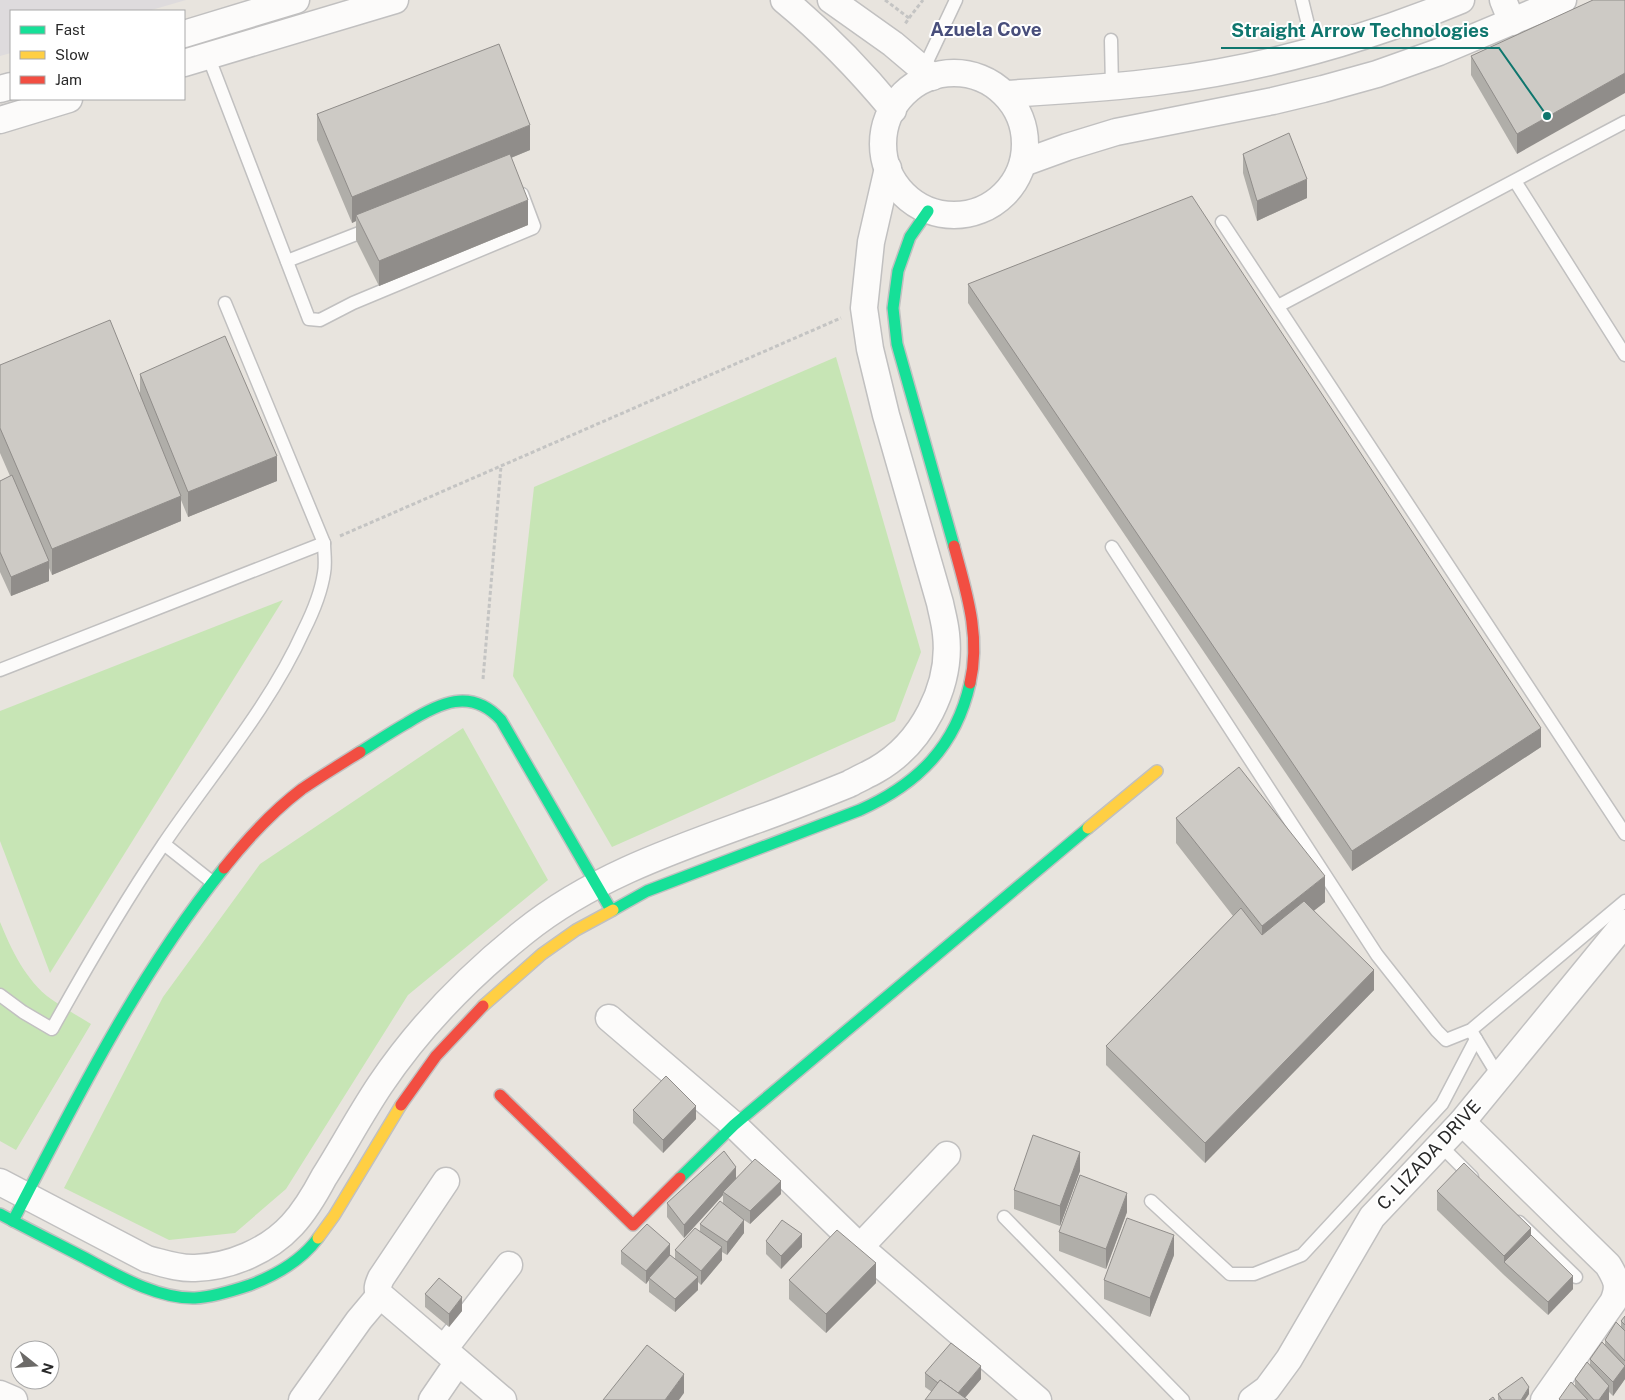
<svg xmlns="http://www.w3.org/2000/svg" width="1625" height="1400" viewBox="0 0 1625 1400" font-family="'Public Sans',sans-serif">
<rect width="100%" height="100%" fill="#e8e4de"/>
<path fill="#dedbdd" d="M0,0H186L148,11H11V53L0,56Z"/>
<g fill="#c7e5b5">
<path d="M836,357L921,652L895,721L612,847L513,676L534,487Z"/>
<path d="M283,600L50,973L0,841V711Z"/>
<path d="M463,728L548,880L408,995L286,1189L235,1233L169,1240L64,1188L163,997L260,864Z"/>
<path d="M0,922C11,949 26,981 51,999C64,1008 78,1016 91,1024L16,1150L0,1141Z"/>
</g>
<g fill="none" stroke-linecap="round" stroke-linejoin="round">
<defs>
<g id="lane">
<path d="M1302,0L1314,49"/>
<path d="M1111,40L1112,87"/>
<path d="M207,53L309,319L320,320L353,303L533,228L534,226L522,194"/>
<path d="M916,85L956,0"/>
<path d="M1515,181L1625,355"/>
<path d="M1222,222L1625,834"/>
<path d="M287,261L372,228"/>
<path d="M1278,306L1625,122"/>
<path d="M1112,547L1377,955L1437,1031L1446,1040L1471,1030L1625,901"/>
<path d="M0,670L324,543"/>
<path d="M164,844L212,882"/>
<path d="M0,995L23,1012L52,1029C87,966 123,904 163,845C211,774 269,708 304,630C313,612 321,593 324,573C326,563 324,552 324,543L225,303"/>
<path d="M1473,1034L1499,1077"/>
<path d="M1440,1145L1472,1177"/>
<path d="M1151,1201L1230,1274H1254L1302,1255L1442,1104L1476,1039"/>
<path d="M1004,1217L1183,1400"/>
<path d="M1519,1222L1576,1277"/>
</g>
<g id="street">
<path d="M784,0C824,33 860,70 893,110"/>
<path d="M831,0L893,44L932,77"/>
<path d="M1503,0L1512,22"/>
<path d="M184,34L296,0"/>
<path d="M184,63L395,0"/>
<circle cx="954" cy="144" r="71"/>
<path d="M0,89L11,86"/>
<path d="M1005,94C1058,91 1111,88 1163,81C1265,68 1367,39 1461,0"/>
<path d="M0,120L69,99"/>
<path d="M1023,163L1067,147L1116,132L1273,101L1323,89L1377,74L1439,52L1563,0"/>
<path d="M609,1018L734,1125L860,1247L1038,1400"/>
<path d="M1462,1122L1608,1265C1617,1280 1620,1286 1613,1302L1544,1400"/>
<path d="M446,1181L381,1278C378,1285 376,1289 380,1295L503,1400"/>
<path d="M0,1182L147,1259C163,1263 179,1269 195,1268C230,1267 268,1251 292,1225C305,1211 315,1194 324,1177C343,1147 360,1115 380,1085C419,1027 469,976 524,932C591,878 673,850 753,821C785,810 817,797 849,784C858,779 867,775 876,770C922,744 952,686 946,634C945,623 942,613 940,603L886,415L870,349L864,308L871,242L888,168"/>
<path d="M860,1247L947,1155"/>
<path d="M444,1349L509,1265"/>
<path d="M0,1394L14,1400"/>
<path d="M302,1400L359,1320L380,1295"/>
<path d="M432,1400L458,1362"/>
<path d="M1252,1400L1267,1389L1289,1359L1372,1217L1462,1122L1625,923"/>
</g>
<g id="fast">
<path d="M928,211L910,237L898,271L893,308L897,344L954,546"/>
<path d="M360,752C376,742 391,732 407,723C439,703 471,687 501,720L611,910"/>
<path d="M613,910L647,891L860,810C918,784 956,746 970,683"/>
<path d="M680,1178L734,1125L1088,828"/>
<path d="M0,1214C28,1229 56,1243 85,1258C117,1275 157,1299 195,1298C213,1297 232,1291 250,1285C276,1275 302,1260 318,1238"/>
<path d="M13,1221C76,1099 138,975 224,868"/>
</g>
<g id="slow">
<path d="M1088,828L1157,771"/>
<path d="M483,1006L542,954L576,930L613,910"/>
<path d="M318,1238L334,1216L401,1105"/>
</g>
<g id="jam">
<path d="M954,546C966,591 981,635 970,683"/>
<path d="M224,868C247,839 273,811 302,789C321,776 341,764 360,752"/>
<path d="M500,1095L633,1225L680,1178"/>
<path d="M401,1105L436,1056L483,1006"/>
</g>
</defs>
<use href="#lane" stroke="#c1c0c0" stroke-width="15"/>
<use href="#street" stroke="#c1c0c0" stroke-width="29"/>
<use href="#fast" stroke="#c1c0c0" stroke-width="14"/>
<use href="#slow" stroke="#c1c0c0" stroke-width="14"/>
<use href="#jam" stroke="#c1c0c0" stroke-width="14"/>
<g stroke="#c4c4c3" stroke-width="3" stroke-dasharray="4 2.5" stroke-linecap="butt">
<path d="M885,0L909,18L905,24"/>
<path d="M909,18L923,0"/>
<path d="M340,536L841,318"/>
<path d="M483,679L501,466"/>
</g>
<use href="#lane" stroke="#fcfbfa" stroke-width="12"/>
<use href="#street" stroke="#fcfbfa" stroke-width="26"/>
<use href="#fast" stroke="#16e098" stroke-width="11"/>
<use href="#slow" stroke="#ffcf43" stroke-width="11"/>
<use href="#jam" stroke="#f24e42" stroke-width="11"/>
</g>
<g fill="#b0aea9">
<path d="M1593,0L1517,154L1471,75V56Z"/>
<path d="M317,114L530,150L511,158L528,225L379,286L356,240V221L352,223L317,140Z"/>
<path d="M1243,154L1307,198L1257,221L1243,173Z"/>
<path d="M968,284L1541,747L1352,871L968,303Z"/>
<path d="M0,365L140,394V374L277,481L188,517L181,500V521L52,575L49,568V581L11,596L0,572V481L10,476L0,453Z"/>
<path d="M1176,818L1325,902L1313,911L1374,990L1205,1163L1106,1065V1046L1233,916L1176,843Z"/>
<path d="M633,1110L696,1119L663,1153L633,1123Z"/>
<path d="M1080,1171L1060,1226L1014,1209V1190Z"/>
<path d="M736,1178L781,1194L750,1224L744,1220V1233L727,1255L722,1252V1260L701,1285L698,1282V1290L675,1312L649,1292V1280L646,1284L621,1264V1251L670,1255L675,1259V1250L700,1231V1224L723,1204V1195L684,1238L667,1217V1203Z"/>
<path d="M1437,1191L1531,1235L1573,1289L1548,1315L1504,1275L1437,1210Z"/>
<path d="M1127,1212L1106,1269L1059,1251V1232Z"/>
<path d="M766,1241L802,1247L781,1269L766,1254Z"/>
<path d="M1174,1255L1150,1317L1104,1299V1280Z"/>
<path d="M789,1280L876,1283L826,1333L789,1299Z"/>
<path d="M425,1294L462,1311L449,1327L425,1307Z"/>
<path d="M1625,1316V1379L1613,1396L1609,1392V1400H1559V1399L1575,1386V1379L1590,1366V1359L1605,1344V1340L1621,1327V1321Z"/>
<path d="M925,1373L981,1379L965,1398L932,1392L925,1387Z"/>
<path d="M1498,1394H1529L1525,1400H1498Z"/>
</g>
<g fill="#908d8a">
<path d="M1625,73V93L1517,154V134Z"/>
<path d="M530,125V150L359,220L356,215V221L352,223V197Z"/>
<path d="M1307,179V198L1257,221V201Z"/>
<path d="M528,200V225L379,286V261Z"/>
<path d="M277,456V481L188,517V492Z"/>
<path d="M181,496V521L52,575V549Z"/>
<path d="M49,561V581L11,596V577Z"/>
<path d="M1541,728V747L1352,871V851Z"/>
<path d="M1325,876V902L1262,952V926Z"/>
<path d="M1374,970V990L1205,1163V1143Z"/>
<path d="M696,1106V1119L663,1153V1140Z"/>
<path d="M1080,1152V1171L1060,1226V1206Z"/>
<path d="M736,1167V1180L723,1192V1195L684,1238V1225Z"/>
<path d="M781,1181V1194L750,1224V1211Z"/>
<path d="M1127,1193V1212L1106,1269V1249Z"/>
<path d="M744,1220V1233L727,1255V1242Z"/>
<path d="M1531,1228V1248L1504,1262V1256Z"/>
<path d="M802,1234V1247L781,1269V1256Z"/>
<path d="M1174,1235V1255L1150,1317V1298Z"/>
<path d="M670,1244V1257L649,1278V1280L646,1284V1271Z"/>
<path d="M722,1247V1260L701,1285V1271Z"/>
<path d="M876,1263V1283L826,1333V1314Z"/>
<path d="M1573,1276V1289L1548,1315V1302Z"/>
<path d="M698,1277V1290L675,1312V1299Z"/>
<path d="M462,1297V1311L449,1327V1314Z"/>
<path d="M981,1366V1379L963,1400L955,1397Z"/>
<path d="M1625,1366V1379L1613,1396V1382Z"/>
<path d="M684,1374V1393L679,1400H665Z"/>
<path d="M1609,1386V1400H1599Z"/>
<path d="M1529,1387V1394L1525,1400H1521Z"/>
</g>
<g fill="#cdcac5" stroke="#908d8a">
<path d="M1593,0H1625V73L1517,134L1471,56Z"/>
<path d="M499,44L530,125L352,197L317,114Z"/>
<path d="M1289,133L1307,179L1257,201L1243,154Z"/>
<path d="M510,154L528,200L379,261L356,215Z"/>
<path d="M1192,196L1541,728L1352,851L968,284Z"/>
<path d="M110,320L181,496L52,549L0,428V365Z"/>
<path d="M225,336L277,456L188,492L140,374Z"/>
<path d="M12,475L49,561L11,577L0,552V481Z"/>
<path d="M1239,767L1325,876L1262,926L1176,818Z"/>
<path d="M1304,901L1374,970L1205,1143L1106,1046L1241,908L1262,935Z"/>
<path d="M666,1076L696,1106L663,1140L633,1110Z"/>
<path d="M1033,1135L1080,1152L1060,1206L1014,1190Z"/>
<path d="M724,1151L736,1167L684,1225L667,1203Z"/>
<path d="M755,1159L781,1181L750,1211L723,1192Z"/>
<path d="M1464,1163L1531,1228L1504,1256L1437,1191Z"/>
<path d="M1080,1175L1127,1193L1106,1249L1059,1232Z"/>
<path d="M720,1201L744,1220L727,1242L700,1224Z"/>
<path d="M1127,1218L1174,1235L1150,1298L1104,1280Z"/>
<path d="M782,1220L802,1234L781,1256L766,1241Z"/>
<path d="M647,1224L670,1244L646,1271L621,1251Z"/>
<path d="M695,1228L722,1247L701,1271L675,1250Z"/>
<path d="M837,1230L876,1263L826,1314L789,1280Z"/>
<path d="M1531,1235L1573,1276L1548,1302L1504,1262Z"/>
<path d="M670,1255L698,1277L675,1299L649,1278Z"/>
<path d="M439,1278L462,1297L449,1314L425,1294Z"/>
<path d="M1625,1316V1325L1621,1321Z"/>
<path d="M1616,1322L1625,1331V1361L1605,1340Z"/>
<path d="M1602,1342L1625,1366L1613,1382L1590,1359Z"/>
<path d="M951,1343L981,1366L958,1393L940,1380L938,1383L925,1373Z"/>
<path d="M647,1345L684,1374L665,1400H603Z"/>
<path d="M1587,1362L1609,1386L1599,1400H1594L1575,1379Z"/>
<path d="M1522,1377L1529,1387L1521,1400H1502L1498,1394Z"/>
<path d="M940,1380L968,1400H925Z"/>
<path d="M1571,1382L1588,1400H1560L1559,1399Z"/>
<path d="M1493,1397L1495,1400H1489Z"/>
</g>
<g text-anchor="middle" stroke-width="4" stroke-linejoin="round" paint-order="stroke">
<g font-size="18" fill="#292929" stroke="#fff">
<text transform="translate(1429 1155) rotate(-47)" y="6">C. LIZADA DRIVE</text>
</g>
<g font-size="19" font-weight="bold" fill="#484e7b" stroke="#fff">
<text x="986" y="36">Azuela Cove</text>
</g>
</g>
<path fill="none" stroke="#0f766e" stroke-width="2" d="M1547 116L1499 48H1221"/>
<circle fill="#0f766e" stroke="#fff" stroke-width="2" cx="1547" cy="116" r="5"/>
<g font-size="19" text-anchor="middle" font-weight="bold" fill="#0f766e" stroke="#fff" stroke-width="4" stroke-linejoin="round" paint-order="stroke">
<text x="1360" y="37">Straight Arrow Technologies</text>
</g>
<rect x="10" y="10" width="175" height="90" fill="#ffffff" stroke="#a9a9a9"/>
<rect x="20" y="26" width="25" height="8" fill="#16e098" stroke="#a9a9a9"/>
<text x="55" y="35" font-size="15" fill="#292929">Fast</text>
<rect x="20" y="51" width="25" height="8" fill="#ffcf43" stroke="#a9a9a9"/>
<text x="55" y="60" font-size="15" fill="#292929">Slow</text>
<rect x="20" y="76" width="25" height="8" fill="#f24e42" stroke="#a9a9a9"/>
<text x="55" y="85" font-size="15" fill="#292929">Jam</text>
<g transform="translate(35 1365) rotate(107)"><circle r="24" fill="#ffffff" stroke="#a9a9a9"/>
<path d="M0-4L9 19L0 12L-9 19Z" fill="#6c6a68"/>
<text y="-8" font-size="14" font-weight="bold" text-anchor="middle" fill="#292929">N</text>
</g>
</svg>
